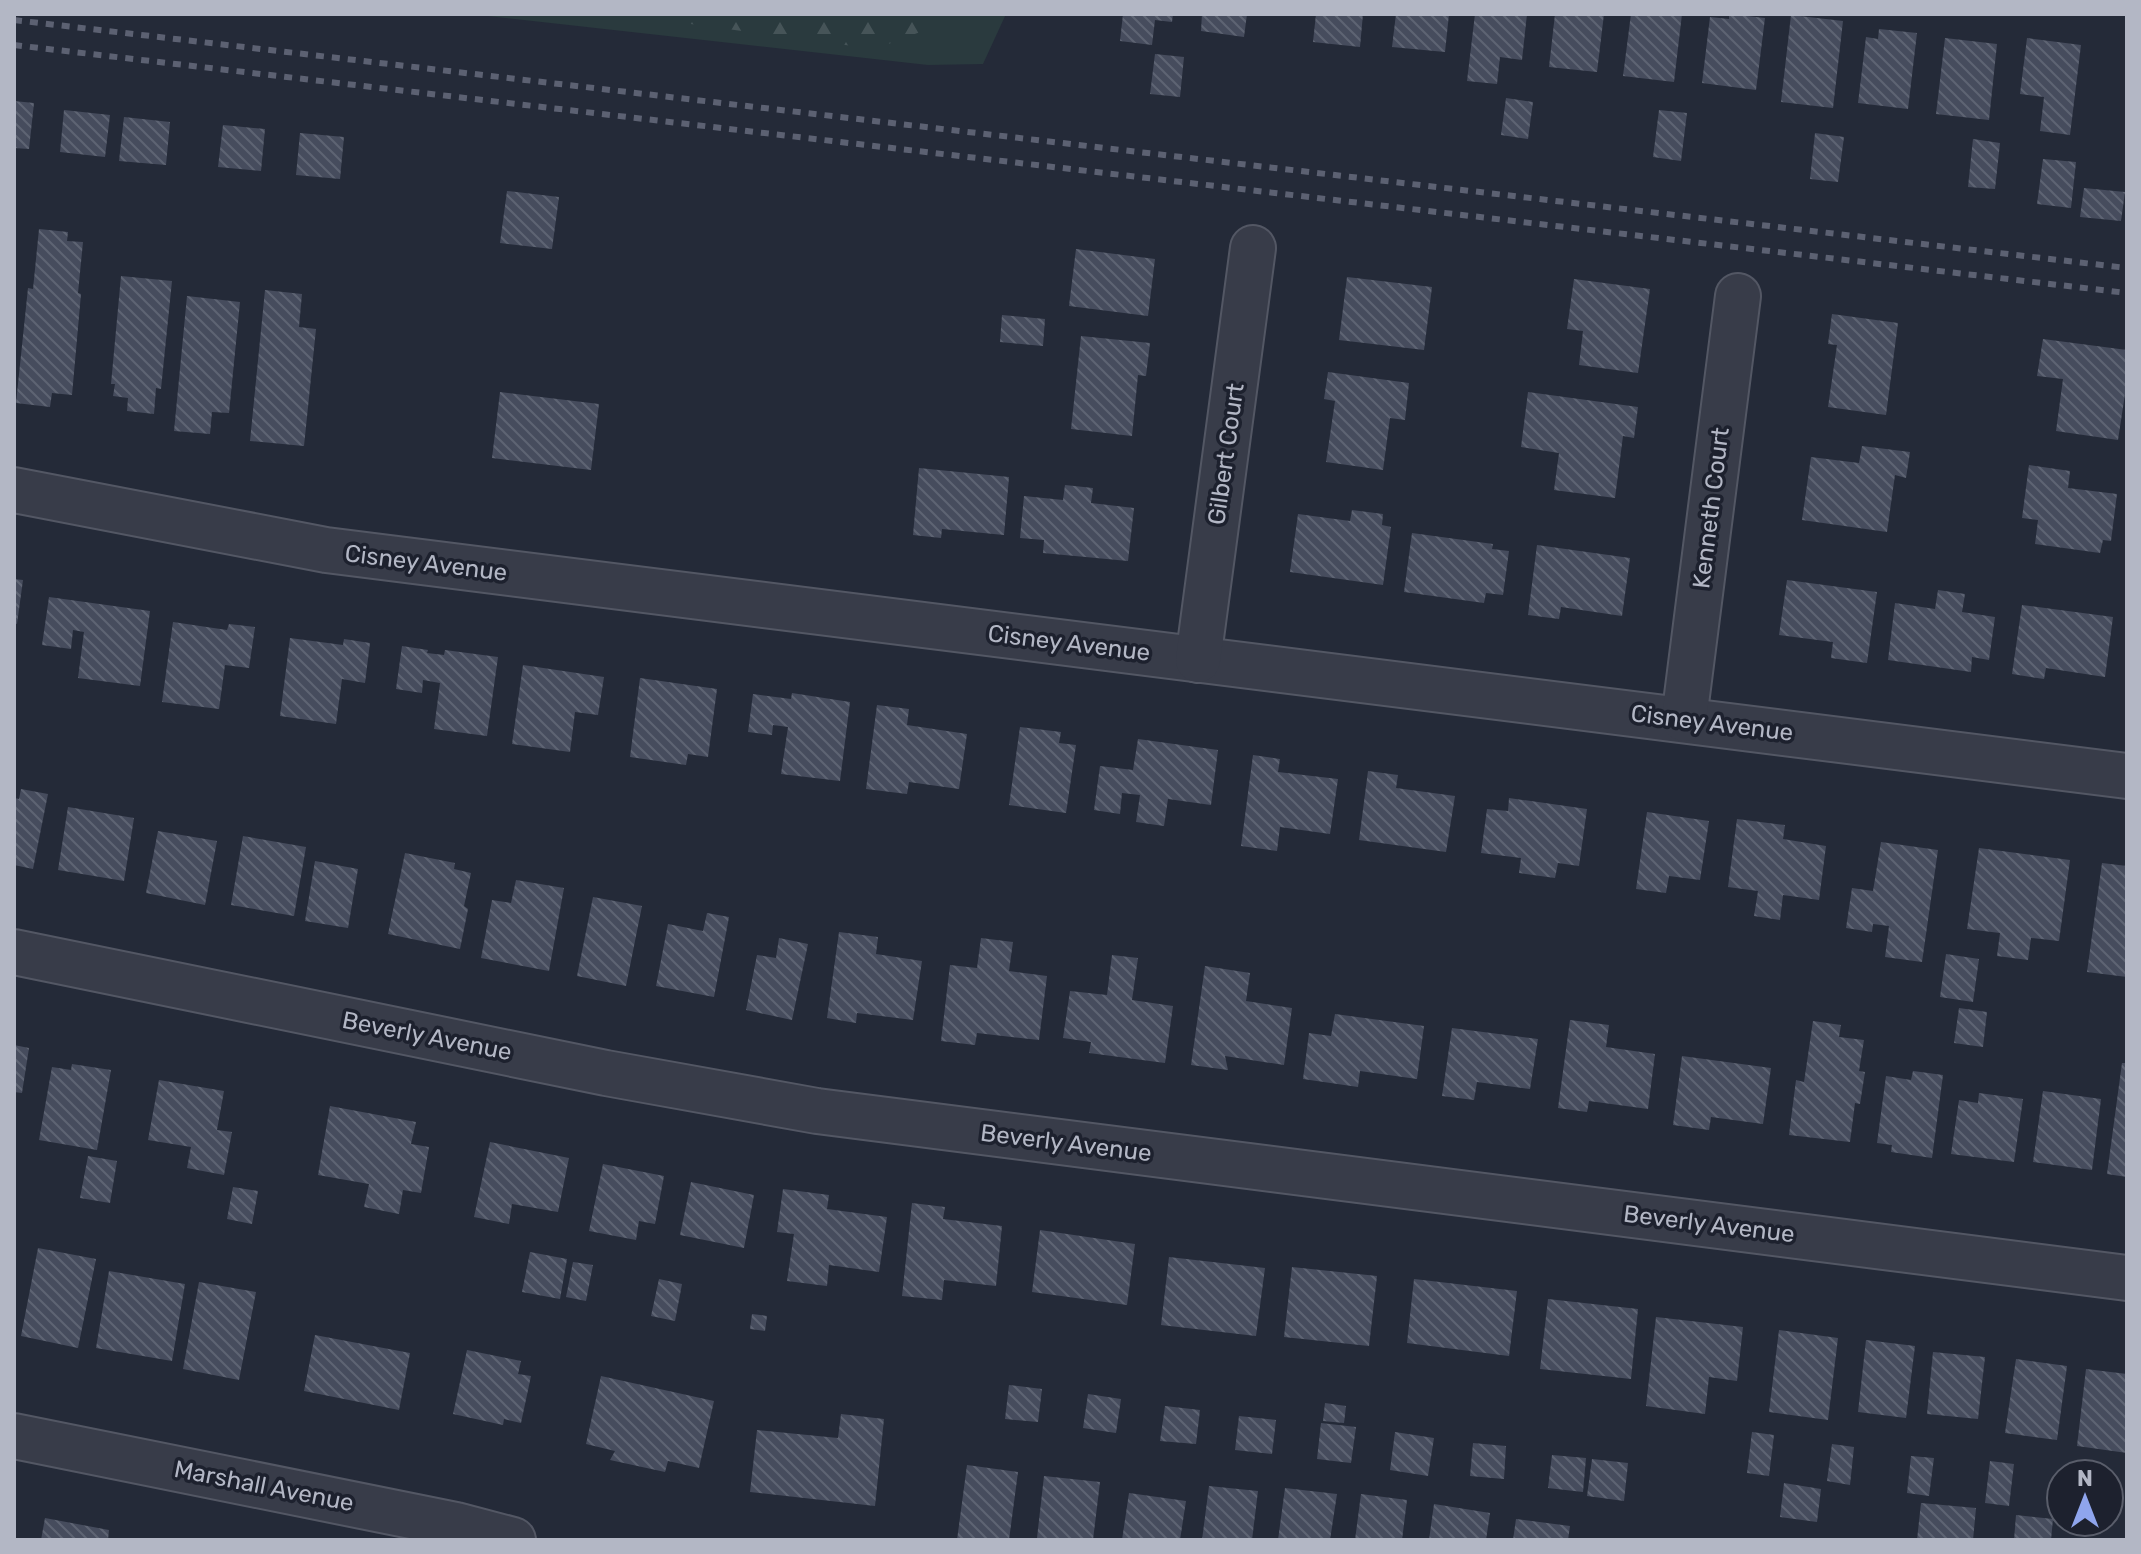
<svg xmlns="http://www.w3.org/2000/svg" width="2141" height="1554" viewBox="0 0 2141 1554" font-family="Rubik,sans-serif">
<defs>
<pattern id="forest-firs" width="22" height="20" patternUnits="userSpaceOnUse" patternTransform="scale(2)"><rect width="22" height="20" fill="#2a3a3e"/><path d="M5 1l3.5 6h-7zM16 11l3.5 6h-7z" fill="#465458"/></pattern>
<pattern id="building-back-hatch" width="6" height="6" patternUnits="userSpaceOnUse" patternTransform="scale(2)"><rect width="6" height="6" fill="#464c5d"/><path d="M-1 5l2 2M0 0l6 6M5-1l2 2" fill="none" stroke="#5e6473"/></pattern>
</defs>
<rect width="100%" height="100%" fill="#242a38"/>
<path fill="#2a3a3e" d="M470,14H1006L983,64L928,65Z"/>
<path fill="url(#forest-firs)" d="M617,14H968L875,49Z"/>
<g fill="url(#building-back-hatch)">
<path d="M1123,14H1173L1172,22L1155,20L1152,45L1120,41Z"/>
<path d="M1202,14H1247L1244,37L1201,31Z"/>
<path d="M1316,14H1363L1360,47L1313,42Z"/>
<path d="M1396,14H1449L1445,52L1392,47Z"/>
<path d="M1475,14H1527L1522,60L1500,57L1497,84L1467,81Z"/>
<path d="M1555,14H1604L1597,72L1549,67Z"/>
<path d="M1631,14H1682L1674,82L1623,76Z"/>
<path d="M1729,14L1765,18L1756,90L1702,83L1710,17L1729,19Z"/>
<path d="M1791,15L1843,21L1833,108L1781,102Z"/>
<path d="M1879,29L1917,33L1908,109L1858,103L1866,37L1878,39Z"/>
<path d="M1945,38L1997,44L1989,120L1936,114Z"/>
<path d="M2027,38L2081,45L2070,135L2040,131L2044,97L2020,94Z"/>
<path d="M1155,54L1184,57L1180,97L1150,94Z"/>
<path d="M1506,98L1533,102L1528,139L1501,135Z"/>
<path d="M14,101L34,103L29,149L14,148Z"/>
<path d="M64,110L110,115L105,157L60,152Z"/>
<path d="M1659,110L1687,113L1681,161L1653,157Z"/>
<path d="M124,117L170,122L166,165L119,161Z"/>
<path d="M223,125L265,129L261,171L218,167Z"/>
<path d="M300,133L344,137L340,179L296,175Z"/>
<path d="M1815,133L1844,137L1838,182L1810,179Z"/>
<path d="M1973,139L2000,143L1995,189L1968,187Z"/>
<path d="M2043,159L2076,162L2071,208L2037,204Z"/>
<path d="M2084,188L2125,192L2121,221L2080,217Z"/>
<path d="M507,191L559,197L552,249L500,243Z"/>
<path d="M39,229L68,232L67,241L83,242L78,293L81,294L72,395L52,393L50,407L16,403L28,288L33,289Z"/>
<path d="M1076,249L1155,259L1148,316L1069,306Z"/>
<path d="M121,276L172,281L161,389L156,388L154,414L127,411L128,398L113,396L115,384H111Z"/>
<path d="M1347,277L1432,287L1424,350L1339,340Z"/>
<path d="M1574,279L1650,289L1638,373L1579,365L1583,331L1567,329Z"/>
<path d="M265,290L302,294L299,327L316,329L304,446L250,441Z"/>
<path d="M187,296L240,302L229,413L212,412L210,434L174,431Z"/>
<path d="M1832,314L1898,323L1886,415L1828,407L1837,345L1828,344Z"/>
<path d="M1002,315L1045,319L1043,346L1000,342Z"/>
<path d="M1081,336L1150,343L1146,376L1138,375L1132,436L1071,429Z"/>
<path d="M2043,339L2127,350V381L2118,440L2056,431L2063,379L2037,376Z"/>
<path d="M1328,372L1409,383L1405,420L1390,418L1383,470L1326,462L1335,401L1324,399Z"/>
<path d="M500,392L599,404L591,470L492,458Z"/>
<path d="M1528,392L1638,407L1634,438L1623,436L1615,498L1554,490L1559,453L1521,447Z"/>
<path d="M1862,446L1910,452L1906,478L1895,475L1887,532L1802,520L1811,457L1859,463Z"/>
<path d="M2029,465L2070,471L2068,488L2117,494L2111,541L2103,540L2100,553L2035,544L2038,520L2022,518Z"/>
<path d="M919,468L1009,477L1004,535L942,529L941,538L913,535Z"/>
<path d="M1065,485L1093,488L1091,503L1134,508L1128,561L1043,553L1044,540L1020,538L1024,496L1063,500Z"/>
<path d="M1352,510L1383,514L1382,525L1391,527L1383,585L1290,572L1298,514L1350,521Z"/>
<path d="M1412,533L1493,544L1492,549L1509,551L1503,595L1486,593L1484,603L1404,592Z"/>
<path d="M1537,545L1630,558L1622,616L1561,607L1559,619L1528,615Z"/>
<path d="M14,579L23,580L17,624L14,623Z"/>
<path d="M1787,580L1877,592L1867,663L1831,658L1833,642L1779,635Z"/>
<path d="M1938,590L1965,594L1962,612L1995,617L1989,660L1972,657L1971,672L1888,660L1895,603L1935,609Z"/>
<path d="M49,597L150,611L140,686L78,678L84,632L73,630L71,649L42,645Z"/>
<path d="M2022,605L2113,617L2105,677L2046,668L2044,679L2012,674Z"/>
<path d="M173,622L227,630L229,624L255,627L249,668L225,665L219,709L162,702Z"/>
<path d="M290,638L343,645L344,639L370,643L365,683L342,679L336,724L280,716Z"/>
<path d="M402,646L428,650L427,653L444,655L445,650L498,657L487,736L434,729L440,683L423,680L422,693L396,689Z"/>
<path d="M523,665L604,677L598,715L575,712L570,752L512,744Z"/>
<path d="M640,678L717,689L708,757L688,754L686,765L630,757Z"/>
<path d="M792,693L850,702L840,781L781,774L788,727L773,725L772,735L748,732L753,694L791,699Z"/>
<path d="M877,705L909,709L907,725L967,734L959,789L909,782L907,794L866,789Z"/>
<path d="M1020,727L1061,732L1059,743L1076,745L1066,813L1009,805Z"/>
<path d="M1138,739L1218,750L1211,805L1168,799L1164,826L1136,822L1140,795L1122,793L1120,814L1094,810L1100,766L1133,770Z"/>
<path d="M1253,755L1280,759L1278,772L1338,779L1330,834L1280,827L1277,851L1241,846Z"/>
<path d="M1368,771L1398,775L1396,788L1455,796L1446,852L1359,840Z"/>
<path d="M21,789L48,794L33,869L14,865V798L19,799Z"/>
<path d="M1509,798L1587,809L1579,866L1558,863L1555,878L1519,873L1521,858L1481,853L1487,809L1508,811Z"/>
<path d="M68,807L134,818L124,881L58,870Z"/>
<path d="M1647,812L1709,821L1700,880L1669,876L1666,893L1636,889Z"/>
<path d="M1737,819L1785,825L1783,839L1826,846L1819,900L1783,895L1780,920L1754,916L1758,891L1728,887Z"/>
<path d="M158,831L217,841L205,905L146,893Z"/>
<path d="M243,836L306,847L294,916L231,905Z"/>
<path d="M1881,842L1938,850L1922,962L1885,957L1889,926L1873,924L1872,932L1846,928L1852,888L1873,891Z"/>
<path d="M1979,848L2070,860L2059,941L2031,938L2028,960L1997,956L2000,933L1967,929Z"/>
<path d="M405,853L455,863L454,869L471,873L464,906L468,909L460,949L388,934Z"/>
<path d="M315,861L358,869L348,928L305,921Z"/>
<path d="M2102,863L2127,866V977L2087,972Z"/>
<path d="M516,880L564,888L549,971L481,958L492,900L511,903Z"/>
<path d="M593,897L642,906L626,986L577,976Z"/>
<path d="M707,913L729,917L714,997L656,986L668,924L703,931Z"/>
<path d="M839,932L878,937L876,954L922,961L913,1020L857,1013L856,1023L827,1018Z"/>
<path d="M779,938L808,944L792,1020L746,1010L757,955L776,958Z"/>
<path d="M981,938L1013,942L1009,971L1047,976L1039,1040L977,1033L975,1045L941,1041L950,965L977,968Z"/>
<path d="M1946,954L1979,959L1973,1002L1940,997Z"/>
<path d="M1112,955L1138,958L1132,1000L1173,1006L1165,1063L1089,1053L1091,1042L1063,1038L1070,991L1107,995Z"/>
<path d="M1205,966L1250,973L1246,1001L1292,1008L1284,1065L1225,1056L1228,1070L1191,1065Z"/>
<path d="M1959,1008L1987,1012L1983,1047L1954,1043Z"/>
<path d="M1335,1014L1424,1026L1417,1079L1360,1071L1358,1087L1303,1079L1309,1033L1331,1036Z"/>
<path d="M1570,1020L1609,1025L1606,1047L1655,1054L1648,1109L1589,1101L1587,1112L1558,1108Z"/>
<path d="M1813,1021L1841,1025L1839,1037L1864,1040L1859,1071L1865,1072L1860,1104L1855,1103L1850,1142L1789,1135L1796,1080L1804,1082Z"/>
<path d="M1452,1028L1538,1039L1530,1089L1477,1082L1474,1100L1442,1096Z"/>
<path d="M14,1045L29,1048L22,1093L14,1092Z"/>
<path d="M1682,1056L1771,1068L1763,1124L1711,1117L1709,1130L1673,1125Z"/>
<path d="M2122,1063H2127V1177L2107,1174Z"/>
<path d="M72,1064L111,1070L97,1150L39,1140L52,1067L71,1070Z"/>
<path d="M1913,1071L1943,1075L1932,1158L1891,1152L1892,1145L1877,1143L1886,1076L1911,1080Z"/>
<path d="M159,1080L224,1091L217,1130L232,1132L224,1175L187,1168L191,1147L148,1140Z"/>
<path d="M2043,1091L2101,1099L2092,1170L2033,1162Z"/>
<path d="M1979,1093L2023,1099L2014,1162L1951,1154L1959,1100L1978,1103Z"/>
<path d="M330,1106L416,1122L411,1144L429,1147L421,1193L403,1190L399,1214L364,1207L369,1184L318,1175Z"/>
<path d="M490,1142L569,1158L558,1212L512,1204L509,1224L474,1217Z"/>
<path d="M88,1156L117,1161L110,1203L80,1198Z"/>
<path d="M603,1164L664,1176L655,1224L639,1221L636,1240L589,1231Z"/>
<path d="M691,1182L754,1195L744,1248L680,1235Z"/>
<path d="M233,1187L258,1191L252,1224L227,1219Z"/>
<path d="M783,1189L829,1195L827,1209L887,1217L879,1272L829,1265L827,1286L787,1281L794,1234L777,1232Z"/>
<path d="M912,1203L945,1207L943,1219L1002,1226L996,1286L944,1280L942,1300L902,1296Z"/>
<path d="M1040,1230L1135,1244L1127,1305L1032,1292Z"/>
<path d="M38,1248L96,1259L78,1348L21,1336Z"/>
<path d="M530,1252L567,1259L560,1299L522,1292Z"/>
<path d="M1169,1257L1265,1268L1256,1336L1161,1325Z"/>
<path d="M573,1262L593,1265L586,1301L566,1297Z"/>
<path d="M1292,1267L1377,1276L1369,1346L1284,1337Z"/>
<path d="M109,1271L185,1284L172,1361L96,1348Z"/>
<path d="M659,1279L682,1284L675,1321L651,1316Z"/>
<path d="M1414,1279L1517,1291L1509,1356L1407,1343Z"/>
<path d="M199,1282L256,1292L239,1380L183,1369Z"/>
<path d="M1548,1299L1638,1309L1631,1379L1540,1369Z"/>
<path d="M752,1314L767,1316L765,1331L750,1329Z"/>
<path d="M1656,1317L1743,1327L1737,1381L1709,1377L1705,1414L1646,1406Z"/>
<path d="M1779,1330L1838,1338L1828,1420L1769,1412Z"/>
<path d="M315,1335L410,1353L399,1410L304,1391Z"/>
<path d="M1866,1340L1915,1346L1906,1418L1858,1412Z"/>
<path d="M467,1350L521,1361L518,1374L531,1376L521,1423L504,1419L503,1425L453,1414Z"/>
<path d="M1933,1352L1985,1357L1978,1419L1927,1414Z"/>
<path d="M2016,1359L2067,1366L2057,1440L2005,1433Z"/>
<path d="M2086,1369L2127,1374V1453L2077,1446Z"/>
<path d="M601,1376L714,1401L699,1468L668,1461L665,1472L610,1460L615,1451L586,1444Z"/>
<path d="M1009,1385L1042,1389L1038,1422L1005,1419Z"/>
<path d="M1088,1394L1121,1399L1116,1433L1083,1428Z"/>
<path d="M1325,1403L1346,1406L1344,1423L1323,1421Z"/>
<path d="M1165,1406L1200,1410L1196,1444L1160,1441Z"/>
<path d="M841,1414L884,1419L875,1506L750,1492L757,1430L838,1438Z"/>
<path d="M1239,1416L1276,1420L1272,1454L1235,1450Z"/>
<path d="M1321,1423L1356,1427L1351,1463L1317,1459Z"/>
<path d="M1395,1432L1434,1438L1428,1476L1390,1470Z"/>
<path d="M1752,1432L1774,1435L1769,1476L1747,1473Z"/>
<path d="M1473,1443L1506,1446L1504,1479L1470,1476Z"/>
<path d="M1832,1444L1854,1447L1850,1485L1827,1481Z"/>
<path d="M1552,1455L1586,1458L1583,1492L1548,1488Z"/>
<path d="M1911,1456L1934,1458L1929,1496L1907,1493Z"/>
<path d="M1592,1459L1628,1463L1624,1501L1587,1496Z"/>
<path d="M1990,1461L2014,1464L2009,1506L1985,1503Z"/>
<path d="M967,1465L1018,1472L1009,1540H957Z"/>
<path d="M1044,1476L1100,1482L1093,1540L1037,1538Z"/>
<path d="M1784,1483L1821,1489L1817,1522L1780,1517Z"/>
<path d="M1209,1486L1258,1491L1252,1540H1202Z"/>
<path d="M1285,1488L1337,1494L1330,1540H1278Z"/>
<path d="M1129,1493L1186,1501L1180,1540H1122Z"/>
<path d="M1361,1494L1407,1500L1402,1540H1355Z"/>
<path d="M1921,1503L1976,1508L1973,1540H1917Z"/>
<path d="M1434,1504L1490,1513L1486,1540H1429Z"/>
<path d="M2016,1515L2053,1519L2051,1540H2014Z"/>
<path d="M45,1518L109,1530L108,1540H41Z"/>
<path d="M1516,1519L1570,1526L1568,1540H1513Z"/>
</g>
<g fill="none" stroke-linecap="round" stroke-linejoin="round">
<defs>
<g id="street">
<path d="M14,490L326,550L2127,776"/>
<path d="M1198,660L1253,248"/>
<path d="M1684,719L1738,296"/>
<path d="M14,952L606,1073L817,1111L2127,1278"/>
<path d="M14,1436L456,1525L513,1540"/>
</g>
</defs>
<use href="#street" stroke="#535764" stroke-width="48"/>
<use href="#street" stroke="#383c49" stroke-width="44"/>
<g stroke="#5c6172" stroke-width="6" stroke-dasharray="8 8" stroke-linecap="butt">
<path d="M14,20L2127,268"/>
<path d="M14,45L2127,293"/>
</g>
</g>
<g text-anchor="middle" stroke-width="7" stroke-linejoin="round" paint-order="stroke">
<g font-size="24" fill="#b3b7c5" stroke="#1d212e">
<text transform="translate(1226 454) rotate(-82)" y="8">Gilbert Court</text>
<text transform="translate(1711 508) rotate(-83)" y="8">Kenneth Court</text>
<text transform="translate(426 563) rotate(7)" y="8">Cisney Avenue</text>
<text transform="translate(1069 643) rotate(7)" y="8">Cisney Avenue</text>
<text transform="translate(1712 723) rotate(7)" y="8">Cisney Avenue</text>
<text transform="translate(427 1036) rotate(11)" y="8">Beverly Avenue</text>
<text transform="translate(1066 1143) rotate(7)" y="8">Beverly Avenue</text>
<text transform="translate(1709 1224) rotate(7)" y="8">Beverly Avenue</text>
<text transform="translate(264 1486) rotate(11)" y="8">Marshall Avenue</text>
</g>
</g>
<rect width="2141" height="1554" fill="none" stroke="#b3b7c5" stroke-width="32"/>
<g transform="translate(2085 1498)"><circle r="38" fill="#1d212e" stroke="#595d6a" stroke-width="2"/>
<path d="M0-6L14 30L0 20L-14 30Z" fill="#8fa5ed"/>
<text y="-12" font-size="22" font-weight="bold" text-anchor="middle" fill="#b3b7c5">N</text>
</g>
</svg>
